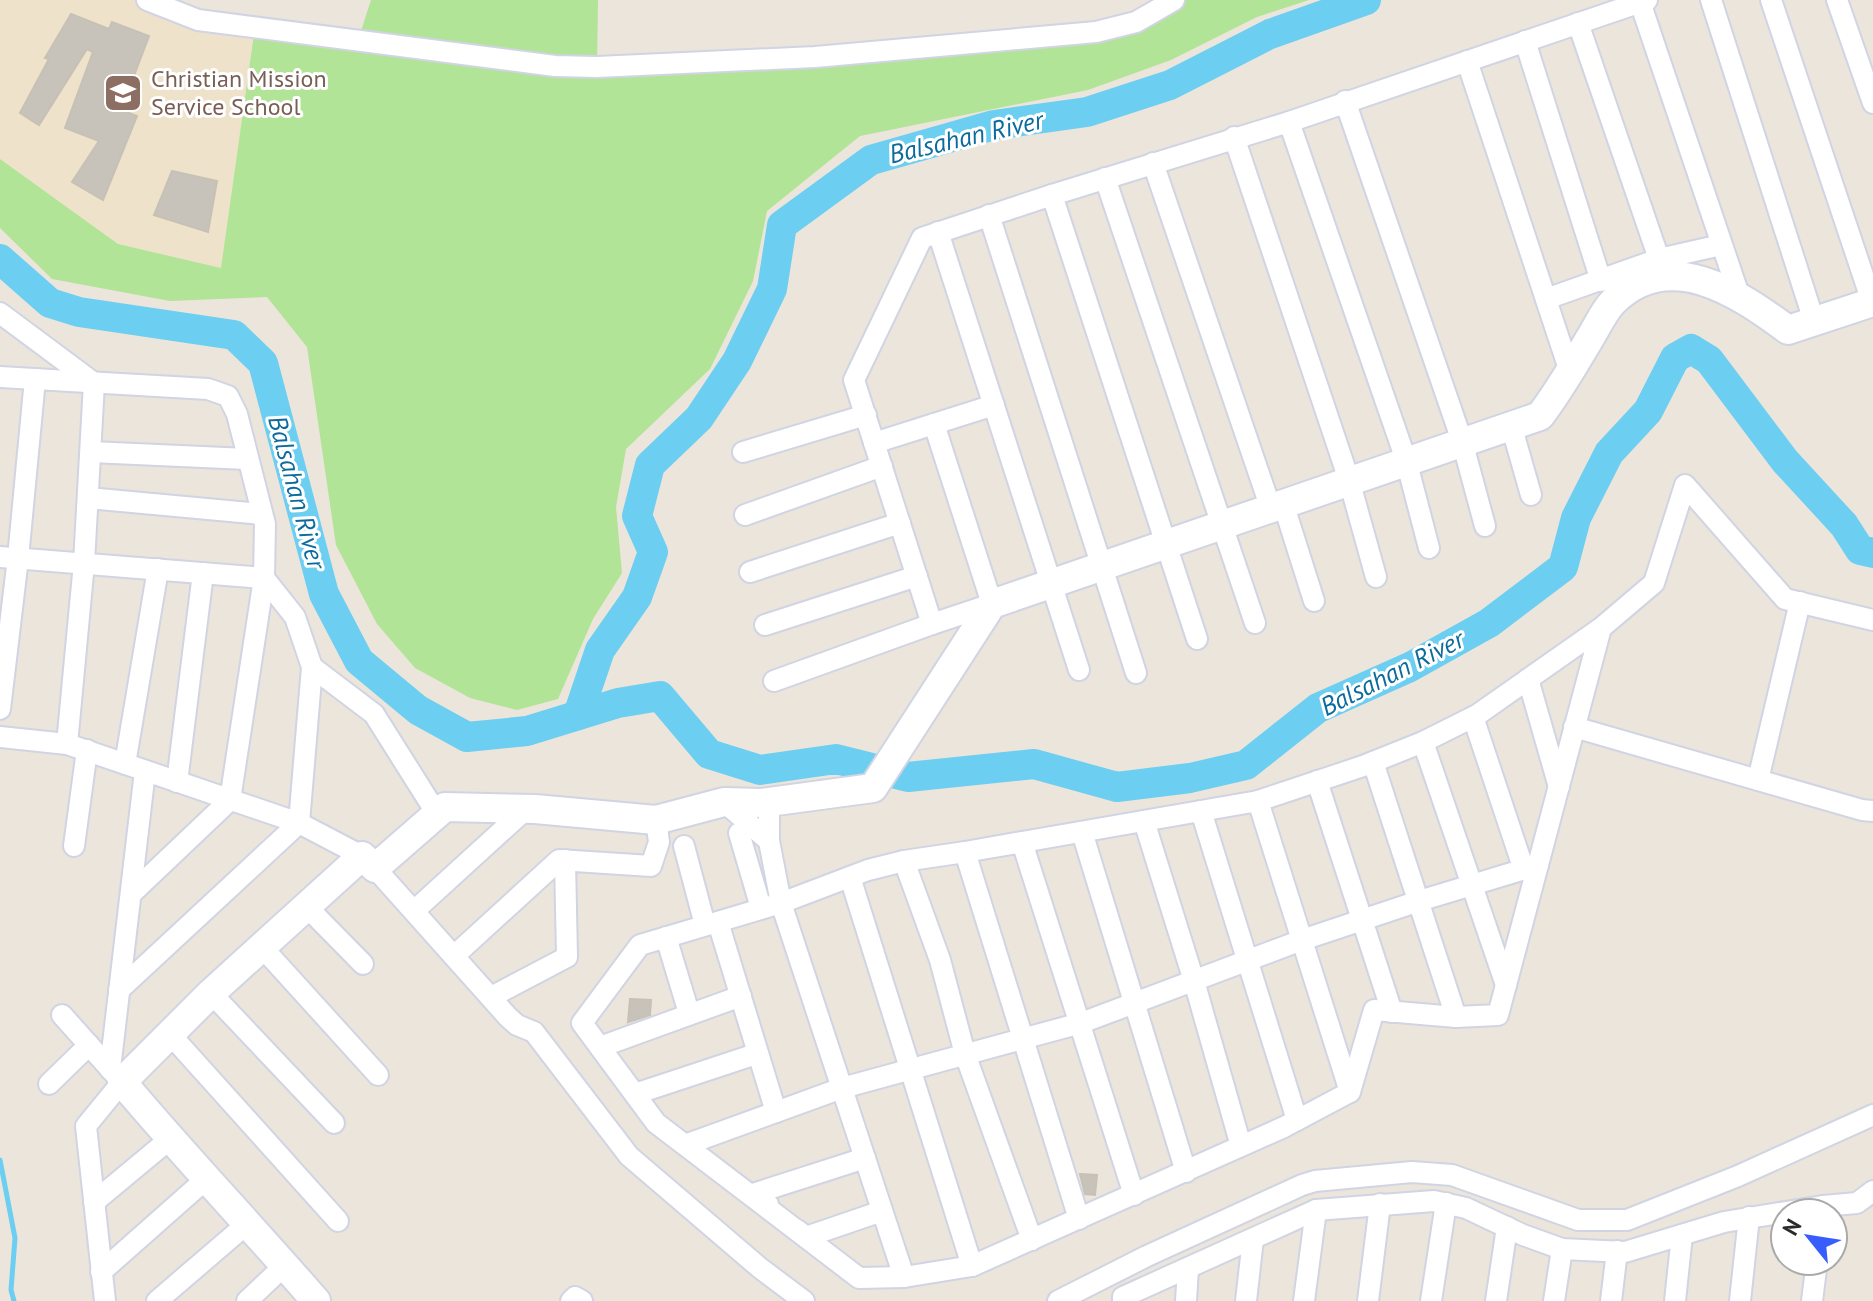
<svg xmlns="http://www.w3.org/2000/svg" width="1873" height="1301" viewBox="0 0 1873 1301" font-family="'PT Sans',sans-serif">
<rect width="100%" height="100%" fill="#ece5db"/>
<path fill="#eee2ca" d="M0,0H148L255,27L221,268L118,244L0,159Z"/>
<path fill="#b1e496" d="M371,0H598L597,67L1112,28L1175,0H1309L1257,17L1171,60L1088,90L860,136L767,211L753,281L710,369L626,449L616,507L622,573L593,619L558,699L517,710L470,698L415,668L377,624L336,545L307,347L267,297L170,301L52,279L0,228V159L118,244L221,268L255,27L358,40Z"/>
<g fill="none" stroke-linecap="round" stroke-linejoin="round">
<path stroke="#6ccef1" stroke-width="5" d="M0,1160L15,1238L11,1290L14,1301"/>
<g stroke="#6ccef1" stroke-width="30">
<path d="M0,259L50,303L79,312L234,335L263,363L324,594L359,661L418,710L467,737L527,731L618,703L660,696L709,754L760,770L836,759L908,777L1034,764L1117,787L1190,778L1246,765L1318,708L1410,667L1489,623L1563,567L1576,518L1609,453L1648,411L1675,358L1691,349L1709,360L1785,461L1844,525L1860,550L1873,553"/>
<path d="M578,715L600,650L637,597L653,552L637,516L650,465L699,418L737,361L772,289L782,225L871,160L994,125L1087,112L1170,85L1270,34L1366,0"/>
</g>
</g>
<g fill="#c7c3ba" stroke="#c7c1b5" stroke-width="2">
<path d="M71,14L109,29L112,22L149,36L121,110L137,116L103,200L72,182L99,141L65,128L93,52L87,49L39,125L20,113L49,59L45,58Z"/>
<path d="M172,171L217,181L208,232L154,215Z"/>
<path d="M630,999L651,1000L650,1015L628,1022Z"/>
<path d="M1080,1174L1097,1175L1095,1195L1085,1194Z"/>
</g>
<g fill="none" stroke-linecap="round" stroke-linejoin="round">
<defs>
<g id="street">
<path d="M147,0L198,20L555,66L597,67L815,57L1096,32L1136,22L1174,0"/>
<path d="M1711,0L1814,321"/>
<path d="M1771,0L1873,305"/>
<path d="M1837,0L1873,103"/>
<path d="M1640,2L1739,295"/>
<path d="M1578,23L1659,259"/>
<path d="M1525,41L1601,281"/>
<path d="M1467,61L1570,372"/>
<path d="M1345,101L1462,441L1485,526"/>
<path d="M1289,122L1406,460L1429,548"/>
<path d="M1234,137L1349,480L1376,577"/>
<path d="M1153,163L1270,506"/>
<path d="M1105,178L1255,623"/>
<path d="M1052,195L1197,639"/>
<path d="M989,215L1136,673"/>
<path d="M938,232L1079,670"/>
<path d="M1546,299L1659,259L1721,245"/>
<path d="M0,313L94,383L84,563L67,744"/>
<path d="M0,377L208,389L228,396L237,414L265,524L264,578L295,617L312,667L299,823L119,990"/>
<path d="M934,424L992,604L932,624L854,380L922,238L1052,195L1289,122L1647,0"/>
<path d="M1511,425L1531,495"/>
<path d="M874,443L994,405"/>
<path d="M91,452L247,459"/>
<path d="M743,452L866,415"/>
<path d="M88,498L262,514"/>
<path d="M1283,503L1314,601"/>
<path d="M745,515L882,466"/>
<path d="M0,557L264,578L230,800L131,894"/>
<path d="M750,572L900,523"/>
<path d="M765,625L917,576"/>
<path d="M1601,628L1498,1015L1456,1017L1374,1010L1350,1092L1284,1127L972,1266L904,1277L859,1278L656,1123L582,1023L640,945L781,903L868,870L904,861L965,852L1258,801L1363,766L1423,742L1477,715L1601,628L1654,583L1685,485L1785,599L1873,620"/>
<path d="M312,667L374,714L437,814"/>
<path d="M1528,679L1559,787"/>
<path d="M774,681L932,624"/>
<path d="M0,709L18,558L35,379"/>
<path d="M1473,717L1524,870"/>
<path d="M1574,727L1862,810L1873,811"/>
<path d="M0,737L67,744L299,823L362,856"/>
<path d="M1423,742L1506,985"/>
<path d="M1373,762L1456,1017"/>
<path d="M125,764L158,569"/>
<path d="M1758,780L1800,602"/>
<path d="M1317,781L1392,1012"/>
<path d="M177,782L203,573"/>
<path d="M1258,801L1350,1092"/>
<path d="M724,802L769,841"/>
<path d="M769,802V841L781,903L904,1277"/>
<path d="M1201,811L1297,1120"/>
<path d="M1144,821L1194,981L1241,1146"/>
<path d="M1082,832L1186,1172"/>
<path d="M739,833L761,908"/>
<path d="M1022,842L1134,1195"/>
<path d="M74,846L87,750"/>
<path d="M684,846L705,925"/>
<path d="M965,852L1079,1219"/>
<path d="M904,861L940,960L965,1054L1032,1240"/>
<path d="M375,868L508,1017L517,1025L534,1032L629,1156L760,1268L804,1301"/>
<path d="M850,877L972,1266"/>
<path d="M306,906L363,964"/>
<path d="M414,911L526,809"/>
<path d="M718,922L776,1112"/>
<path d="M666,937L689,1013"/>
<path d="M261,946L378,1075"/>
<path d="M454,956L559,860L651,866L659,842L656,820"/>
<path d="M211,993L334,1123"/>
<path d="M491,997L567,957L565,860"/>
<path d="M62,1015L122,1082L86,1126L105,1301"/>
<path d="M169,1033L338,1221"/>
<path d="M600,1047L741,996"/>
<path d="M110,1069L145,771"/>
<path d="M49,1084L89,1045"/>
<path d="M635,1094L756,1054"/>
<path d="M685,1145L842,1088L1081,1023L1302,940L1419,901L1538,865"/>
<path d="M94,1202L171,1138"/>
<path d="M768,1204L756,1193L865,1158"/>
<path d="M1822,1213L1823,1206L1857,1203L1873,1191"/>
<path d="M797,1230L806,1237L882,1211"/>
<path d="M101,1272L205,1180"/>
<path d="M157,1301L248,1223"/>
<path d="M247,1301L285,1265"/>
<path d="M571,1301L575,1297L582,1301"/>
<path d="M1058,1301L1147,1256L1302,1185L1315,1181L1412,1172L1452,1175L1578,1220H1627L1738,1176L1873,1115"/>
<path d="M1123,1301V1297L1316,1210L1434,1201L1466,1208L1523,1235L1562,1249L1625,1252L1724,1222L1823,1206"/>
<path d="M1186,1301L1188,1268"/>
<path d="M1246,1301L1253,1239"/>
<path d="M1304,1301L1316,1210"/>
<path d="M1368,1301L1380,1204"/>
<path d="M1431,1301L1446,1203"/>
<path d="M1496,1301L1507,1227"/>
<path d="M1554,1301L1562,1249"/>
<path d="M1611,1301L1617,1251"/>
<path d="M1675,1301L1682,1235"/>
<path d="M1740,1301L1749,1217"/>
<path d="M1812,1301L1817,1261"/>
</g>
<path id="secondary" d="M316,1301C252,1227 185,1157 122,1082L211,993L362,856L375,868L445,807L535,809L656,820L724,802L761,803L873,788L992,604L1540,416C1559,391 1574,365 1590,338C1597,327 1604,311 1613,302C1669,246 1738,293 1788,330L1873,302"/>
</defs>
<use href="#street" stroke="#d0d4e3" stroke-width="24"/>
<use href="#secondary" stroke="#d0d4e3" stroke-width="32"/>
<use href="#street" stroke="#fff" stroke-width="20"/>
<use href="#secondary" stroke="#fff" stroke-width="28"/>
</g>
<defs>
<symbol id="school-square" viewBox="-11 -11 22 22"><rect x="-9" y="-9" width="18" height="18" rx="4" fill="#8d6e63" stroke="#fff"/><path d="M0-5L7-2L0 1L-7-2ZM-4 1L0 2.5L4 1V4Q0 6-4 4Z" fill="#fff"/></symbol>
</defs>
<g fill-rule="evenodd">
<use href="#school-square" x="101" y="71" width="44" height="44"/>
</g>
<g text-anchor="middle" stroke-width="6" stroke-linejoin="round" paint-order="stroke">
<g font-size="24" fill="#785e54" stroke="#fff" text-anchor="start">
<text x="151" y="87">Christian Mission<tspan x="151" dy="28">Service School</tspan></text>
</g>
<g font-size="26" font-style="italic" fill="#0b6b9d" stroke="#fff">
<text transform="translate(966 137) rotate(-13)" y="9">Balsahan River</text>
<text transform="translate(297 492) rotate(75)" y="9">Balsahan River</text>
<text transform="translate(1392 673) rotate(-27)" y="9">Balsahan River</text>
</g>
</g>
<g transform="translate(1809 1237) rotate(300)"><circle r="38" fill="#ffffff" stroke="#aaaaaa" stroke-width="2"/>
<path d="M0-6L14 30L0 20L-14 30Z" fill="#375dfd"/>
<text y="-12" font-size="22" font-weight="bold" text-anchor="middle" fill="#2a2a2a">N</text>
</g>
</svg>
